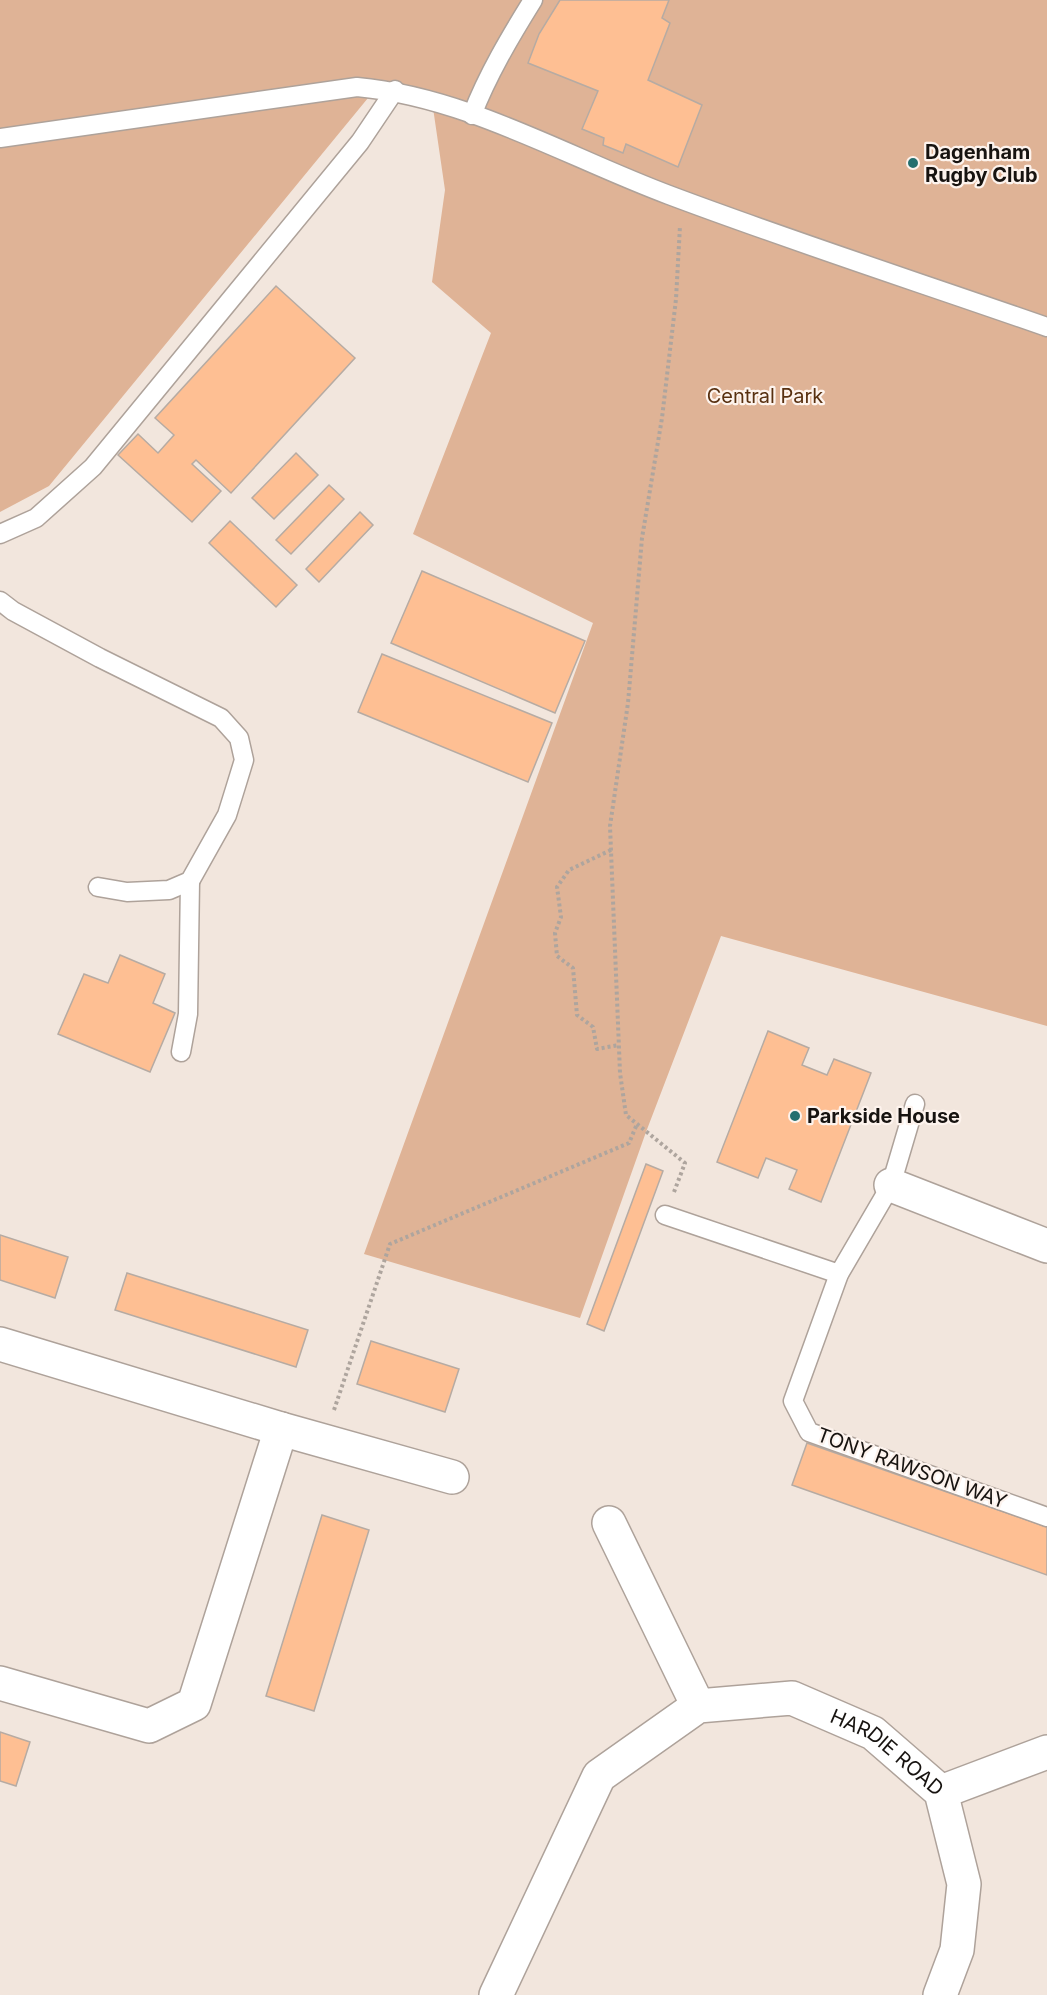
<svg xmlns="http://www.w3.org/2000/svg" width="1047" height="1995" viewBox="0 0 1047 1995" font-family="Inter,sans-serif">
<rect width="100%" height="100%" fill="#f2e6dd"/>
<path fill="#dfb396" d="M0,0H1047V1026L721,936L646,1132L580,1318L364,1254L593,623L413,534L491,333L432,282L445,190L432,101L368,98L49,486L0,512Z"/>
<g fill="#febf93" stroke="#b6aba3" stroke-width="1.5">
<path d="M560,0H669L662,18L670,23L648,80L702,105L678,167L626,144L623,153L603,145L604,138L582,129L598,91L528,63L539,34Z"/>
<path d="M276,286L355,358L231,493L196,460L192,464L221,491L192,522L118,455L138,434L158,453L174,435L155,418Z"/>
<path d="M296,453L318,475L274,519L252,498Z"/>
<path d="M329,485L344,499L291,554L276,540Z"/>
<path d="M360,512L373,525L319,582L306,569Z"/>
<path d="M230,521L297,585L276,607L209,543Z"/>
<path d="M422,571L585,641L555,713L391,643Z"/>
<path d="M382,654L552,723L528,782L358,712Z"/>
<path d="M120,955L165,974L153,1003L175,1013L150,1072L58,1034L84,974L108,983Z"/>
<path d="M768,1031L809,1048L802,1065L827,1075L834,1059L871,1073L821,1202L789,1189L797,1170L766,1158L758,1178L717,1162Z"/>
<path d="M646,1164L663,1171L604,1331L587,1324Z"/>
<path d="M0,1235L68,1257L55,1298L0,1280Z"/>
<path d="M127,1273L308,1330L296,1367L115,1310Z"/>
<path d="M371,1341L459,1369L445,1412L357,1384Z"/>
<path d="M807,1443L1047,1527V1575L792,1485Z"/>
<path d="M322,1515L369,1530L314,1711L266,1696Z"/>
<path d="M0,1732L30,1742L16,1786L0,1781Z"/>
</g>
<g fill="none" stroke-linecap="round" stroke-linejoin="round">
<defs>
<g id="service">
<path d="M472,115C488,74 510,37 533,0"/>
<path d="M0,138L357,87C467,97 567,157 669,195C794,242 921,283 1047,327"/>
<path d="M0,534L36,518L93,467L360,142L395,90"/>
<path d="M0,601L13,611L100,658L221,718L239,738L244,760L236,786L227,815L190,881L169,890L127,892L98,887"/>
<path d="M181,1052L188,1014L190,881"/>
<path d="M915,1104L891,1185L839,1274L793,1401L809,1432L1047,1517"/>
<path d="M665,1215L839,1274"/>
</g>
<g id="minor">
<path d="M891,1185L1047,1246"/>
<path d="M0,1344L281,1429L452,1477"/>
<path d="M609,1523L698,1706"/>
<path d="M0,1683L149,1726L194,1704L281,1429"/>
<path d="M941,1792L1047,1752"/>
<path id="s1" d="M496,1995L599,1776L698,1706L792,1698L873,1733L941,1792L964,1884L957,1950L940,1995"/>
</g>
</defs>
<use href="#service" stroke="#aea29a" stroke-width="21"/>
<use href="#minor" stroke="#aea29a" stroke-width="36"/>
<g stroke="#aea59e" stroke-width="4" stroke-dasharray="3 3" stroke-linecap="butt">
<path d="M611,850L569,870L557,887L561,917L555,933L557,956L573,968L577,1015L593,1027L597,1049L619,1045"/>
<path d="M674,1192L685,1163L626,1115L620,1073L610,826L628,703L642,538L662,418L676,299L680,226"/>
<path d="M334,1410L390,1244L629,1143L637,1124"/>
</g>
<use href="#service" stroke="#fff" stroke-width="18"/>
<use href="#minor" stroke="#fff" stroke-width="33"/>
</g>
<g fill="#246f6f" stroke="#fdf3ed" stroke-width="2">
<circle cx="913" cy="163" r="6"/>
<circle cx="795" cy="1116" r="6"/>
</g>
<g text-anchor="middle" stroke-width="4.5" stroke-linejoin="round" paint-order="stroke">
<g font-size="20" font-weight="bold" fill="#171310" stroke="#fdf3ed" text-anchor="start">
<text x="925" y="159">Dagenham<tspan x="925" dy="23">Rugby Club</tspan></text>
<text x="807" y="1123">Parkside House</text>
</g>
<g font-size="20" fill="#583010" stroke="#fdf3ed">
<text x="765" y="403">Central Park</text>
</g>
<g font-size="20" fill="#171310" stroke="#fdf3ed">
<text transform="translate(912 1468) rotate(20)" y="7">TONY RAWSON WAY</text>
<text dy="7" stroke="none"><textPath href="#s1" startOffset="568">HARDIE ROAD</textPath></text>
</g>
</g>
</svg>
